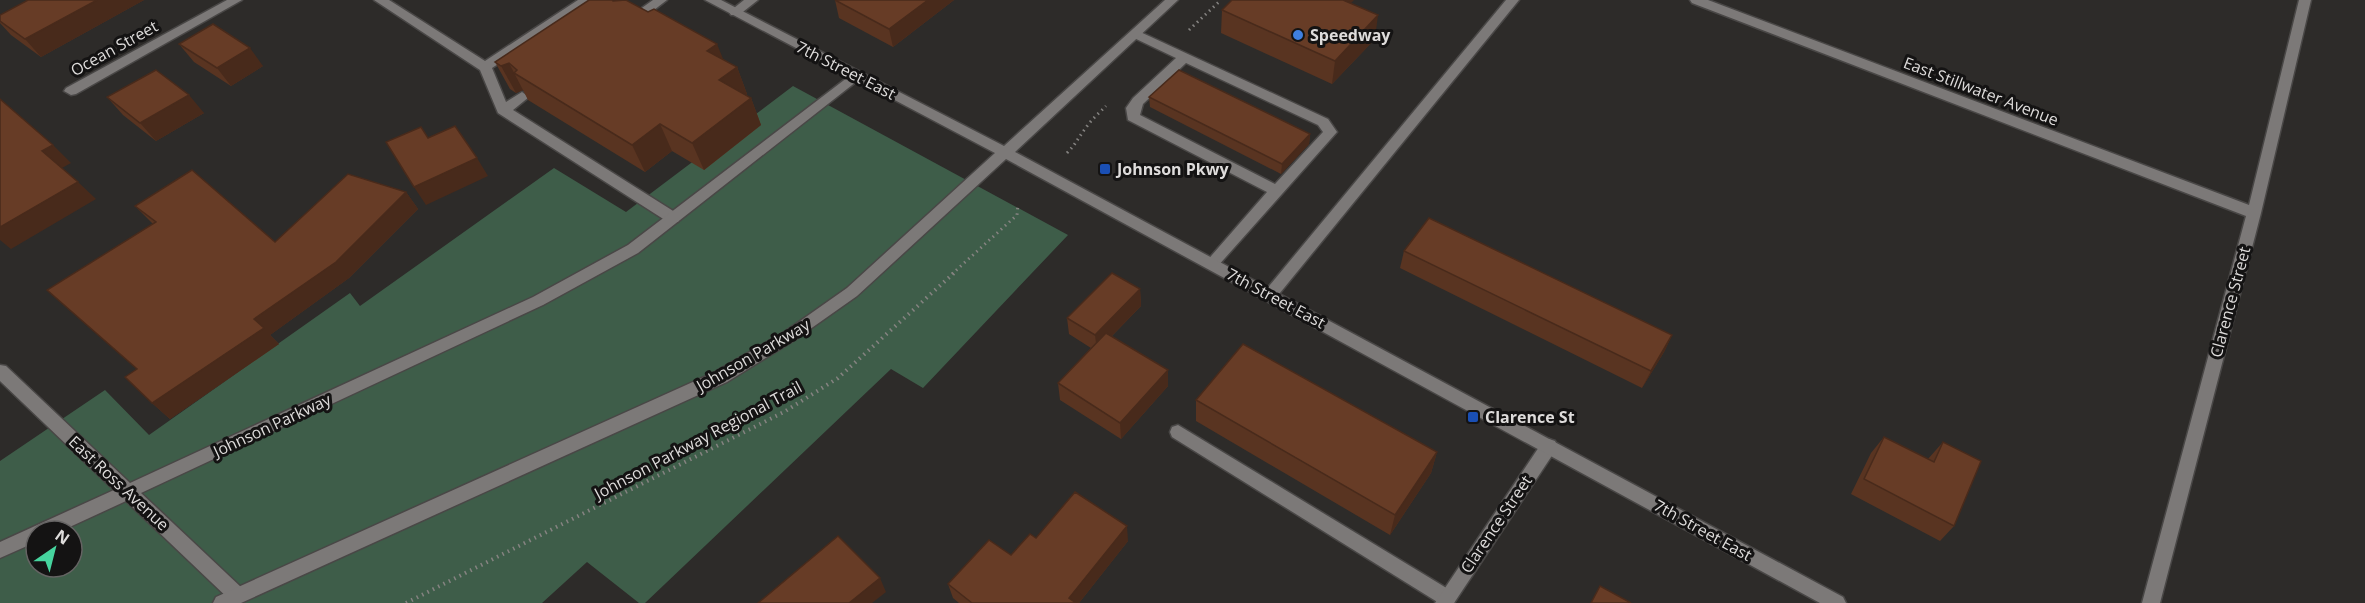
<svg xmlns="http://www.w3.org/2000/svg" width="2365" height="603" viewBox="0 0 2365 603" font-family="'Open Sans',sans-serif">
<rect width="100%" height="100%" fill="#2d2b29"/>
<path fill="#3e5d49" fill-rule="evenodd" d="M793,86L1068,235L923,388L891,369L645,603H639L587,562L542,603H0V461L105,390L149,435L350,293L360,306L554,168L626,212ZM36,531H72V567H36Z"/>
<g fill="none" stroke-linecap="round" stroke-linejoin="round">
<defs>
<g id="service">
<path d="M374,0H389L485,61L578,0H593L492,68L506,102L522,92L529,97L513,110L678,214L680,218L678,222H668L498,113L480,70Z"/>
<path d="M653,0H667L633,26H625L623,23L625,20Z"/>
<path d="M744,0H758L739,15H731L729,12Z"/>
<path d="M1506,0H1519L1275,299H1265L1263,295L1265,291Z"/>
<path d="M1136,30L1328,119L1337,132L1217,267H1207L1205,263L1267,192L1128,120L1126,108L1133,98L1176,58L1132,37L1130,34ZM1186,63L1318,125L1323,132L1275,184L1140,115L1143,104Z"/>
<path d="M1178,425L1453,592L1456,598L1454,603H1439L1172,437L1170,432L1172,427Z"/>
</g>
<g id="minor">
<path d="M227,0H242L76,94L71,95L64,91L66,88Z"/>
<path d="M1690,0H1708L2249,205L2299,0H2311L2261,213L2160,603H2142L2246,216L1692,3Z"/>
<path d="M856,71L862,75L861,78L638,253L543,305L141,493L243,589L246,595L243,601L238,603L231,601L126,501L61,531H36V542L0,558V542L114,490L0,381V365L6,366L130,483L533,297L628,245Z"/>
<path d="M1549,439L1555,441L1557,446L1555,451L1454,603H1435L1543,441Z"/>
</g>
<path id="tertiary" d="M705,0H721L1004,146L1165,0H1178L1015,152L1843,597L1846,603H1820L1006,159L857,296L796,339L727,382L241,603H213L216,597L715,372L786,331L847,288L995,153Z"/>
</defs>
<use href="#service" stroke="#494746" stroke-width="3"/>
<use href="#minor" stroke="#494746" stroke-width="3"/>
<use href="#tertiary" stroke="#494746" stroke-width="3"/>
<g stroke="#858381" stroke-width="3" stroke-dasharray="1.5 4" stroke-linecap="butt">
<path d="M1189,30L1221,0"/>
<path d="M1067,153C1076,144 1078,138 1085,129C1091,120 1099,113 1106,106"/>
<path d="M952,274L1017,215L1018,204"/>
</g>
<path stroke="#858381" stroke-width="4" stroke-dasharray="1.5 4.5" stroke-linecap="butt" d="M406,603L784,412L838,378L954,273"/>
<use href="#service" fill="#7c7978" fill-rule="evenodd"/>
<use href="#minor" fill="#7c7978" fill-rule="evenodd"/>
<use href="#tertiary" fill="#7c7978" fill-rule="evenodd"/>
</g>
<g fill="#593421">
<path d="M28,0H144L41,57L11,35L0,23V15Z"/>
<path d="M835,0H954L893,47L839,18Z"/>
<path d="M615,1L737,67L747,94L746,95L751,98L761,125L704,170L672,151L645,172L528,100L523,90L516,93L510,89L495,62Z"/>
<path d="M1351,3L1375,39L1332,84L1221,33L1222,10Z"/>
<path d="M179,44L263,66L231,86L194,62Z"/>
<path d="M107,97L204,113L156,141L123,115Z"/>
<path d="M1149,97L1310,134L1309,144L1281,174L1150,107Z"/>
<path d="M406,192L418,209L349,278L270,335L279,344L170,419L152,403L153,224L135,206L275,242Z"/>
<path d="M1404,251L1672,335L1664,352L1642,388L1400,268Z"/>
<path d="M1140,289L1141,306L1112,336L1168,386L1121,439L1060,400L1058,383L1091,348L1069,334L1067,318Z"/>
<path d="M1196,400L1437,452L1431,473L1390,535L1196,421Z"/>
<path d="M1884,437L1928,459L1943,442L1954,526L1940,541L1851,494L1871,453Z"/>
<path d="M1036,538L1128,541L1079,603H959L953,598L948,584L1011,555Z"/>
</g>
<g fill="#482a1b">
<path d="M97,0H144L41,57L25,39Z"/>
<path d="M928,0H954L893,47L889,29Z"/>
<path d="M1337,0H1354L1334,21Z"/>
<path d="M1378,15L1375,39L1332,84L1335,61Z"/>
<path d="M717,44L728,71L707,51Z"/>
<path d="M250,48L263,66L231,86L217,68Z"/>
<path d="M509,63L523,90L516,93L501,66Z"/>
<path d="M737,67L747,94L730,107L719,80Z"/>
<path d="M189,95L204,113L156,141L140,123Z"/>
<path d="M751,98L761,125L704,170L692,143Z"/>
<path d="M660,124L672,151L645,172L632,145Z"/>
<path d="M1310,134L1309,144L1281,174L1282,164Z"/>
<path d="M53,145L71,163L60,169L42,151Z"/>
<path d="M477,158L488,176L426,205L414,187Z"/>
<path d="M78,182L96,199L11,249L0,240V227Z"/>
<path d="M406,192L418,209L349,278L270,335L279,344L170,419L152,403L254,319Z"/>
<path d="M1140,289L1141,306L1097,351L1095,335Z"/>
<path d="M1672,335L1664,352L1642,388L1651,371Z"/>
<path d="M1168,370V386L1121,439L1120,423Z"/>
<path d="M1437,452L1431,473L1390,535L1395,515Z"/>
<path d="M1127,526L1128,541L1079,603H1070L1069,598Z"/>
<path d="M880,578L886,592L872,603H849Z"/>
</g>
<g fill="#673c26" stroke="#482a1b" stroke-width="1.5">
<path d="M28,0H97L25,39L0,21V15Z"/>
<path d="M589,0H612L613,1L626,0L648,12L654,9L717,44L707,51L737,67L719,80L751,98L692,143L660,124L632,145L514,73L517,70L509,63L501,66L495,62Z"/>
<path d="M835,0H928L889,29Z"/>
<path d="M1232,0H1343L1378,15L1335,61L1222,10Z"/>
<path d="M213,24L250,48L217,68L179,44Z"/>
<path d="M156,70L189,95L140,123L107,97Z"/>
<path d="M1179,70L1310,134L1282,164L1149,97Z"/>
<path d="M0,99L53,145L42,151L78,182L0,227Z"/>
<path d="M455,126L477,158L414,187L386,142L421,127L428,138Z"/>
<path d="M192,170L275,242L348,174L406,192L336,262L254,319L264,328L152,403L125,377L137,369L47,290L156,222L135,206Z"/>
<path d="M1429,218L1672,335L1651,371L1404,251Z"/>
<path d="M1112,273L1140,289L1095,335L1067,318Z"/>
<path d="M1106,333L1168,370L1120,423L1058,383Z"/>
<path d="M1243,344L1437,452L1395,515L1196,400Z"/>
<path d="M1884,437L1934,462L1943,442L1981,461L1954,526L1864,479Z"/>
<path d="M1075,492L1127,526L1069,598L1076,603H972L948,584L989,540L1011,555L1030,534L1036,538Z"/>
<path d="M838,536L880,578L849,603H758Z"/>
<path d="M1600,586L1631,603H1591Z"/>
</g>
<circle fill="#3f7fe0" stroke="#141313" stroke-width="2" cx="1298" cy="35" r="6"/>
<g fill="#1a4fb4" stroke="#141313" stroke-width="2">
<rect x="1099" y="163" width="12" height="12" rx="3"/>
<rect x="1467" y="411" width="12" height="12" rx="3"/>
</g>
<g text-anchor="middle" stroke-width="6" stroke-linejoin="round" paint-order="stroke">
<g font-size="16" font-weight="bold" fill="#dedcdb" stroke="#141313" text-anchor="start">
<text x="1310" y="41">Speedway</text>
<text x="1117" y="175">Johnson Pkwy</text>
<text x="1485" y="423">Clarence St</text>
</g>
<g font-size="16" fill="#dedcdb" stroke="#141313">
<text transform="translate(114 48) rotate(-29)" y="6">Ocean Street</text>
<text transform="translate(846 70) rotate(27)" y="6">7th Street East</text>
<text transform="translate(1981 91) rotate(21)" y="6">East Stillwater Avenue</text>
<text transform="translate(1276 298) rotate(28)" y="6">7th Street East</text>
<text transform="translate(2230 302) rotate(-75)" y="6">Clarence Street</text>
<text transform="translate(753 355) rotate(-30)" y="6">Johnson Parkway</text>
<text transform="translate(272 425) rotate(-25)" y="6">Johnson Parkway</text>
<text transform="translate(698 440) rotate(-28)" y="6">Johnson Parkway Regional Trail</text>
<text transform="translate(119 483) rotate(43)" y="6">East Ross Avenue</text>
<text transform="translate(1496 524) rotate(-56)" y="6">Clarence Street</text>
<text transform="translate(1703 530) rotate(29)" y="6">7th Street East</text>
</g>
</g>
<g transform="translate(54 549) rotate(35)"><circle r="28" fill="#141313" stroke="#656363" stroke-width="1.5"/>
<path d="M0-4.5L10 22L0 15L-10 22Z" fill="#46d49e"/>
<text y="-9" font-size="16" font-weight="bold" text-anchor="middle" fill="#dedcdb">N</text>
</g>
</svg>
